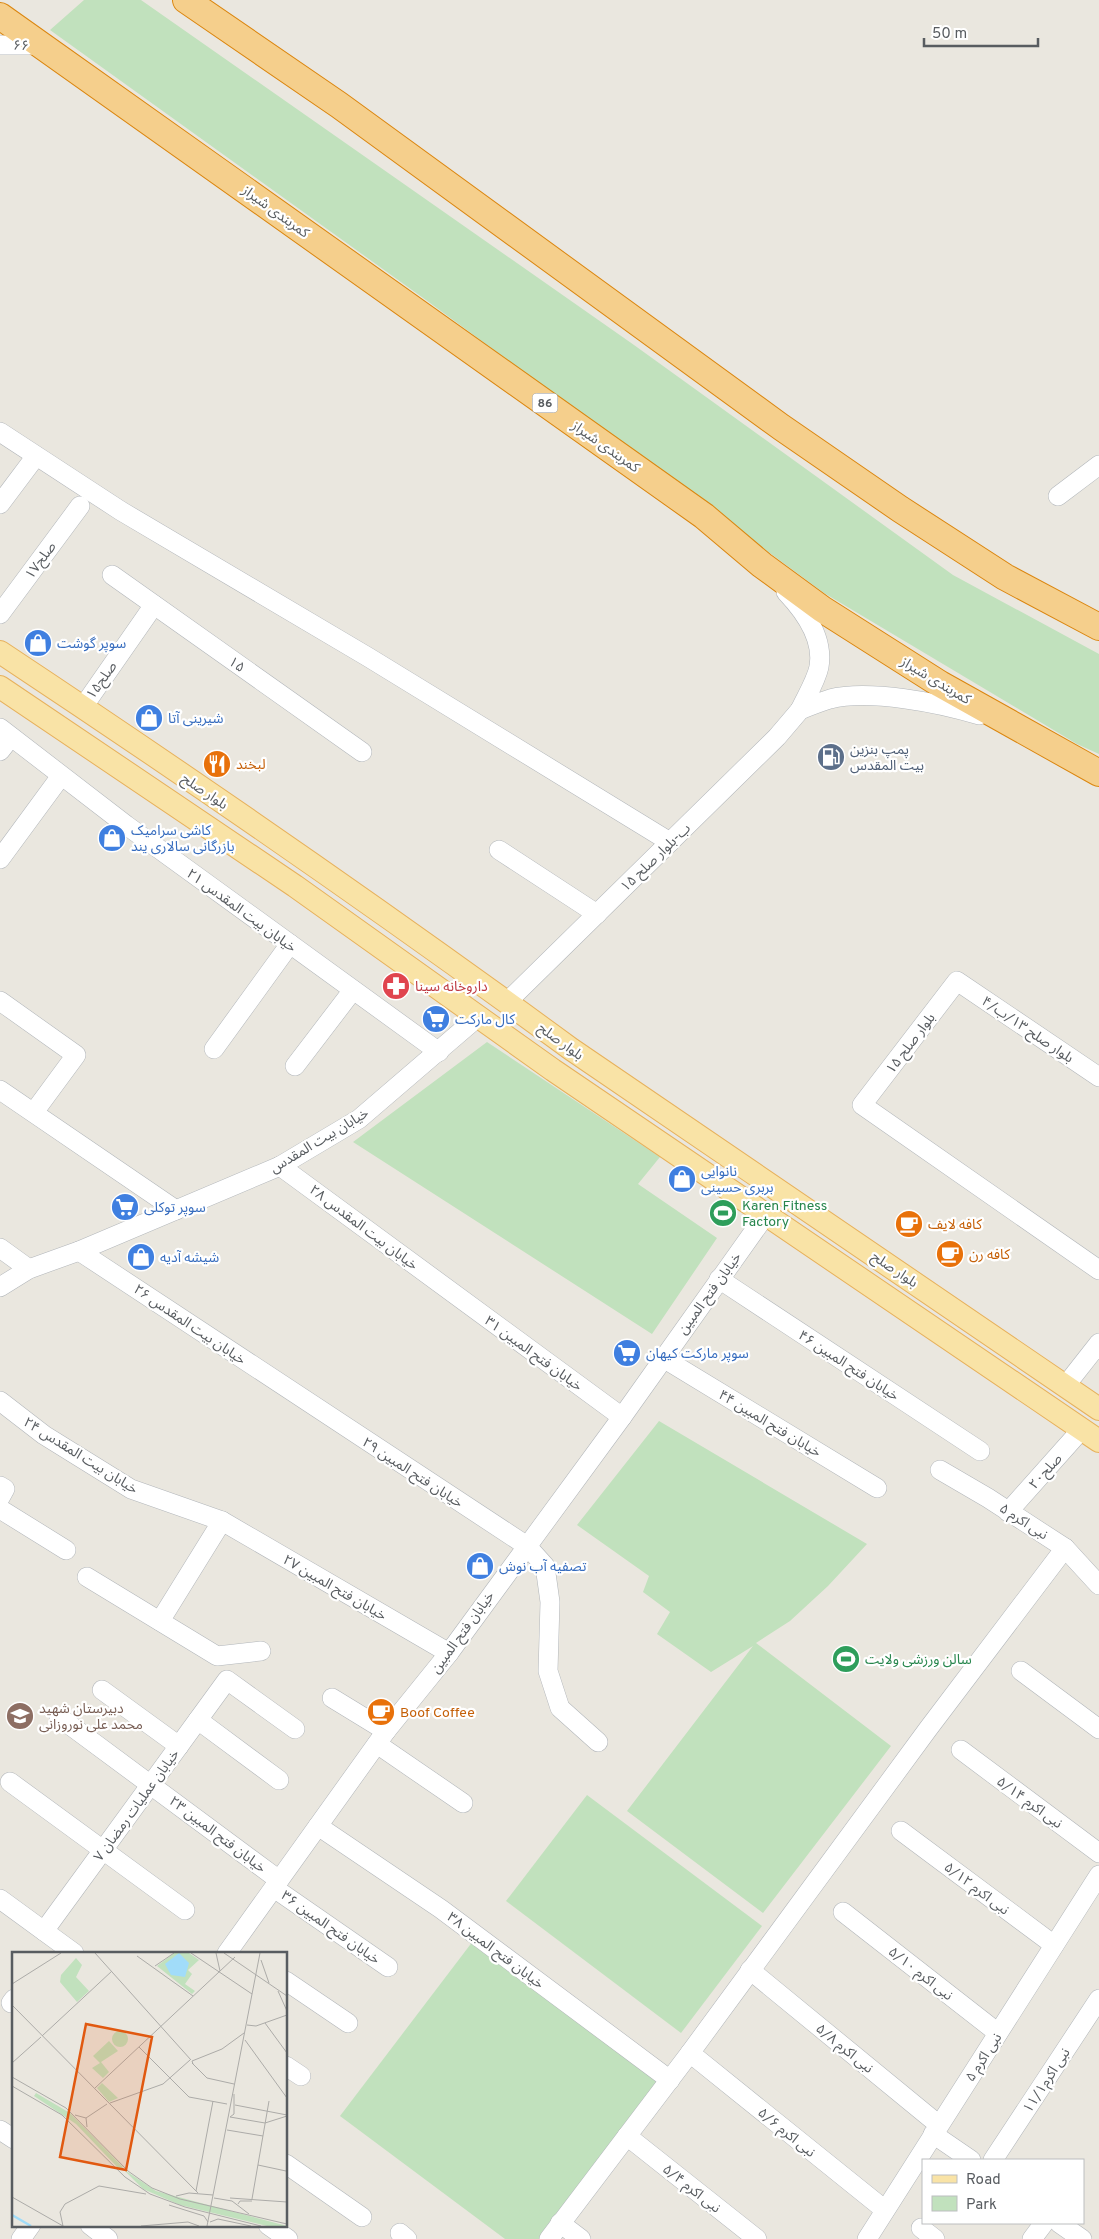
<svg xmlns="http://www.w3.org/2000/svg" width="1099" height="2239" viewBox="0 0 1099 2239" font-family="Overpass,'Noto Sans Arabic',sans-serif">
<rect width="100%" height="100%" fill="#eae7df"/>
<g fill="#c1e1bd">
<path d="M84,0H141L634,345L953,575L1099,654V754L1077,744L824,593L426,300L50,30Z"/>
<path d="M487,1042L660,1157L638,1184L717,1238L652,1334L353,1142Z"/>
<path d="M659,1421L867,1544L828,1586L790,1621L756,1643L891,1746L763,1913L627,1811L753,1646L711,1672L657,1634L670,1612L643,1592L649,1576L577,1525Z"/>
<path d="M587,1795L762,1926L681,2033L506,1901Z"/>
<path d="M473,1941L661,2082L552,2239H505L340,2116Z"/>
</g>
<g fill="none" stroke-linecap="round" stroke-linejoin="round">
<defs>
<g id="minor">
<path d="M0,45H42"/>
<path d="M0,432L121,511L368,657L670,842"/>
<path d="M1058,496L1099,465"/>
<path d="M0,504L36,456"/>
<path d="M112,575L362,752"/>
<path d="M786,592C805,612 824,638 819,667C816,681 806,697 800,710C810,706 820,702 830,699C869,689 940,703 979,715"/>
<path d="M0,614L80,506"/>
<path d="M83,707L154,605"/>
<path d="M0,728L126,825L439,1052"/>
<path d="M0,751L11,737"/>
<path d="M499,850L597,914"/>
<path d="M0,859L61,776"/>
<path d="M0,1001L76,1055L34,1112"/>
<path d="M508,1001L777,737L800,710"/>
<path d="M214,1049L290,944"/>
<path d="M295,1066L353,990"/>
<path d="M1099,1077L957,981L862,1105L1099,1270"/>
<path d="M0,1090L176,1210"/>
<path d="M280,1166L622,1417"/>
<path d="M0,1248L29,1269"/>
<path d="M79,1251L527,1546L545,1566L550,1602L548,1671L560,1708L598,1742"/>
<path d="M719,1279L980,1451"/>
<path d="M0,1287L29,1269L79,1251L280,1166L359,1119L479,1016"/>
<path d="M663,1358L877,1488"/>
<path d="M1066,1385L1099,1343"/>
<path d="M0,1401L44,1435L131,1489L222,1521L449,1653"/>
<path d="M940,1470L988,1498L1065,1548L1099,1585"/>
<path d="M0,1486L5,1489L0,1498"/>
<path d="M0,1509L66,1550"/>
<path d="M1008,1512L1082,1429"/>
<path d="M87,1577L217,1656L261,1651"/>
<path d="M160,1621L222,1521"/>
<path d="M1021,1671L1099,1729"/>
<path d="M102,1690L179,1746"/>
<path d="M332,1698L386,1731"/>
<path d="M59,1717L279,1880"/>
<path d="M198,1720L279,1780"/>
<path d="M377,1744L463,1803"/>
<path d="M961,1750L1099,1853"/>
<path d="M10,1782L185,1910"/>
<path d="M318,1826L441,1909L670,2080"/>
<path d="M901,1831L1054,1945"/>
<path d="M274,1888L388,1967"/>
<path d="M0,1899L74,1953"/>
<path d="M843,1912L998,2033"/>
<path d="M44,1931L227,1680L295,1729"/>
<path d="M227,1953L386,1731L449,1653L622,1417L767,1213"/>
<path d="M750,1970L939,2125"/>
<path d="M286,1981L348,2023"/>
<path d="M11,2003L14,1999"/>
<path d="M690,2053L885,2210"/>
<path d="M286,2066L301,2076"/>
<path d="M0,2130L14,2139"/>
<path d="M933,2134L971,2160"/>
<path d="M627,2136L757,2239"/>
<path d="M993,2160L1099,1999"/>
<path d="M286,2164L362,2217"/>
<path d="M560,2223L581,2239"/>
<path d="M1059,2223L1082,2239"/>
<path d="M90,2225L108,2239"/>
<path d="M268,2225L288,2239"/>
<path d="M921,2228L935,2239"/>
<path d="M400,2233L407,2239"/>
<path d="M21,2239L31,2225"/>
<path d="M549,2239L690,2053L928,1729L1065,1548"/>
<path d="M867,2239L1099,1875"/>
<path d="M1032,2239L1044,2223"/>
</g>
<g id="major">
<path d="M0,652C193,780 384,912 571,1049L1099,1409"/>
<path d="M0,687L295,886L553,1070L1099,1441"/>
</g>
<g id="highway">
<path d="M186,0L339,105L781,427L900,509L1005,577L1099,627"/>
<path d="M0,16L704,516L762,565L822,609L940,684L1099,773"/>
</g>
</defs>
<use href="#minor" stroke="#b2b6ba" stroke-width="20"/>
<use href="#major" stroke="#e7b15c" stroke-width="24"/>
<use href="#highway" stroke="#db860f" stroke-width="28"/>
<use href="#minor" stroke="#fff" stroke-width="19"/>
<use href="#major" stroke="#f9e3a6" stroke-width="22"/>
<use href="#highway" stroke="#f5cf8c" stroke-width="26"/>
</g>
<defs>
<symbol id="shop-disc" viewBox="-11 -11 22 22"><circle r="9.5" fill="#3f7fe0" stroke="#fff"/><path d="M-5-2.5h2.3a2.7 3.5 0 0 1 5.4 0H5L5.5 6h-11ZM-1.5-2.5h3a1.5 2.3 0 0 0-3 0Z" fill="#fff"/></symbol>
<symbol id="fuel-disc" viewBox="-11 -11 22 22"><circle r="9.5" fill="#5c6f8a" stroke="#fff"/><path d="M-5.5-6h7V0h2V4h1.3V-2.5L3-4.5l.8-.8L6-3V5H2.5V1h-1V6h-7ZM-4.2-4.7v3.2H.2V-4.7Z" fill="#fff"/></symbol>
<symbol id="restaurant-disc" viewBox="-11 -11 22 22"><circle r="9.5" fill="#e8710a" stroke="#fff"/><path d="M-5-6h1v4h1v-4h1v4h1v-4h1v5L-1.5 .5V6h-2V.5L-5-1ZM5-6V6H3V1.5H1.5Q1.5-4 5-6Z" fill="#fff"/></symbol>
<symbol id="pharmacy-disc" viewBox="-11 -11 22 22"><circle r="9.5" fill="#e0444e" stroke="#fff"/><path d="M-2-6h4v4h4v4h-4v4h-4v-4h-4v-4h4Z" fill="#fff"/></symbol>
<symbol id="supermarket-disc" viewBox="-11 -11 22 22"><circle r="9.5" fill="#3f7fe0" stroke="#fff"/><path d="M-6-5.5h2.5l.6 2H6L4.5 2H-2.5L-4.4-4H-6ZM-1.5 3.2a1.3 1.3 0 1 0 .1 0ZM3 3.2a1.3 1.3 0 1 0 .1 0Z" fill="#fff"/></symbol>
<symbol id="stadium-disc" viewBox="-11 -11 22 22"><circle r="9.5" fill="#2e9e5b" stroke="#fff"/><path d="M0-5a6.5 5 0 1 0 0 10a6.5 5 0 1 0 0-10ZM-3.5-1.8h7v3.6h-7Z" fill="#fff"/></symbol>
<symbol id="cafe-disc" viewBox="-11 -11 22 22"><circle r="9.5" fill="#e8710a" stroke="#fff"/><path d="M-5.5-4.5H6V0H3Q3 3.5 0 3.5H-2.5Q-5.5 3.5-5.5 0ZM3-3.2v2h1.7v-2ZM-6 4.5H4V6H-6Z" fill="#fff"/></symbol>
<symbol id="school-disc" viewBox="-11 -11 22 22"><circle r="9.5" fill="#8d6e63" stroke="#fff"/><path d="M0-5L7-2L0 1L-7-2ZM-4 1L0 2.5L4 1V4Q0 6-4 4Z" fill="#fff"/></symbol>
</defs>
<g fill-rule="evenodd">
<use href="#shop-disc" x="22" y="627" width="32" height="32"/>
<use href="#shop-disc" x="133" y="702" width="32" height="32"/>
<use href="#fuel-disc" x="815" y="741" width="32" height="32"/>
<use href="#restaurant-disc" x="201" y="748" width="32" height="32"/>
<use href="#shop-disc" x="96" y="822" width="32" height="32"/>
<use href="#pharmacy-disc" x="380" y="970" width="32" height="32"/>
<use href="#supermarket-disc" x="420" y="1003" width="32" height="32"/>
<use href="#shop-disc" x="666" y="1163" width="32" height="32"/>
<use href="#supermarket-disc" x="109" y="1191" width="32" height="32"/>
<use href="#stadium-disc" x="707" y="1197" width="32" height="32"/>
<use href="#cafe-disc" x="893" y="1208" width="32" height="32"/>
<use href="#cafe-disc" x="934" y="1238" width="32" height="32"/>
<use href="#shop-disc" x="125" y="1241" width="32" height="32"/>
<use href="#supermarket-disc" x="611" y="1337" width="32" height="32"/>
<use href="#shop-disc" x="464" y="1550" width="32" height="32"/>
<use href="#stadium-disc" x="830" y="1643" width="32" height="32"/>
<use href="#cafe-disc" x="365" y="1696" width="32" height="32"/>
<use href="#school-disc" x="4" y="1700" width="32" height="32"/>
</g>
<g text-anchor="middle" stroke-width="4.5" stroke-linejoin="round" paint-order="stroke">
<rect fill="#fff" stroke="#8a8d90" stroke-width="1" x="532.5" y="393.5" width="25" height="19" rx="4"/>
<g font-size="12" font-weight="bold" fill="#585c60">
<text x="545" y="407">86</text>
</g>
<g font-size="14" fill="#585c60" stroke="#fff">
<text transform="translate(21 45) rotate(1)" y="5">۶۶</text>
<text transform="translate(276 211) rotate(36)" y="5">کمربندی شیراز</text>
<text transform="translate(606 446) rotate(35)" y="5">کمربندی شیراز</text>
<text transform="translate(40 560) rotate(-54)" y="5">صلح۱۷</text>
<text transform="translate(237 664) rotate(35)" y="5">۱۵</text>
<text transform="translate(101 680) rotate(-55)" y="5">صلح۱۵</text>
<text transform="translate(936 680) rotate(31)" y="5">کمربندی شیراز</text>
<text transform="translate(205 791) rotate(34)" y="5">بلوار صلح</text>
<text transform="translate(655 857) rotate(-44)" y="5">۱۵ ب-بلوار صلح</text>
<text transform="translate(242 910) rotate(36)" y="5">خیابان بیت المقدس ۲۱</text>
<text transform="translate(1028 1029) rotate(34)" y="5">بلوار صلح ۱۳/ب/۴</text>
<text transform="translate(561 1041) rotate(36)" y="5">بلوار صلح</text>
<text transform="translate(910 1043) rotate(-53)" y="5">بلوار صلح ۱۵</text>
<text transform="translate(319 1140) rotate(-31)" y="5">خیابان بیت المقدس</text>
<text transform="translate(364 1227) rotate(37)" y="5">خیابان بیت المقدس ۲۸</text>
<text transform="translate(895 1269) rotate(34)" y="5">بلوار صلح</text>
<text transform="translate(709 1293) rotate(-54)" y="5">خیابان فتح المبین</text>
<text transform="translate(190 1324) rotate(34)" y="5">خیابان بیت المقدس ۲۶</text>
<text transform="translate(534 1353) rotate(36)" y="5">خیابان فتح المبین ۳۱</text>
<text transform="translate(849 1365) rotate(33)" y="5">خیابان فتح المبین ۴۶</text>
<text transform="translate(770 1423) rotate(31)" y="5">خیابان فتح المبین ۴۴</text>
<text transform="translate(81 1455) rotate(32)" y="5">خیابان بیت المقدس ۲۴</text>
<text transform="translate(1045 1471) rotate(-48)" y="5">صلح۲۰</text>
<text transform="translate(413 1472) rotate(33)" y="5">خیابان فتح المبین ۲۹</text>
<text transform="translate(1024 1521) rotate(33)" y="5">نبی اکرم ۵</text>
<text transform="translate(335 1587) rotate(30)" y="5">خیابان فتح المبین ۲۷</text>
<text transform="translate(462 1632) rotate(-54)" y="5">خیابان فتح المبین</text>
<text transform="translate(1030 1802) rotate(36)" y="5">نبی اکرم ۵/۱۴</text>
<text transform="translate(136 1805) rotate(-54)" y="5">خیابان عملیات رمضان ۷</text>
<text transform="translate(218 1834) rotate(37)" y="5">خیابان فتح المبین ۲۳</text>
<text transform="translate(977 1888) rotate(37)" y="5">نبی اکرم ۵/۱۲</text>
<text transform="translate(331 1927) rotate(35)" y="5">خیابان فتح المبین ۳۶</text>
<text transform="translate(496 1950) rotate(37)" y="5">خیابان فتح المبین ۳۸</text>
<text transform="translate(921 1973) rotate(38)" y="5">نبی اکرم ۵/۱۰</text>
<text transform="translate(845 2048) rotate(39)" y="5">نبی اکرم ۵/۸</text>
<text transform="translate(983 2057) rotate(-57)" y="5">نبی اکرم ۵</text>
<text transform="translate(1046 2080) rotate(-57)" y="5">نبی اکرم۱۱/۱</text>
<text transform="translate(787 2132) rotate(39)" y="5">نبی اکرم ۵/۶</text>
<text transform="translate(692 2188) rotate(38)" y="5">نبی اکرم ۵/۴</text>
</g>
<g font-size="14" fill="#366cbe" stroke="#fff" text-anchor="start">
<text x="57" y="648">سوپر گوشت</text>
<text x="168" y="723">شیرینی آتا</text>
<text x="131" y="835">کاشی سرامیک<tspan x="131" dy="16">بازرگانی سالاری یند</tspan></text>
<text x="455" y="1024">کال مارکت</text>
<text x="701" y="1176">نانوایی<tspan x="701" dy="16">بربری حسینی</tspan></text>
<text x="144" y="1212">سوپر توکلی</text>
<text x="160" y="1262">شیشه آدیه</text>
<text x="646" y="1358">سوپر مارکت کیهان</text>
<text x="499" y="1571">تصفیه آب نوش</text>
</g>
<g font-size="14" fill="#4e5e75" stroke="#fff" text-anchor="start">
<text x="850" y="754">پمپ بنزین<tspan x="850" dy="16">بیت المقدس</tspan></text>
</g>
<g font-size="14" fill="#c56008" stroke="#fff" text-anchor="start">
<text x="236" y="769">لبخند</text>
<text x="928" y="1229">کافه لایف</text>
<text x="969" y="1259">کافه رن</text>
<text x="400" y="1717">Boof Coffee</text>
</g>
<g font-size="14" fill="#be3a42" stroke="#fff" text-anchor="start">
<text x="415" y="991">داروخانه سینا</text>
</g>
<g font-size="14" fill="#27864d" stroke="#fff" text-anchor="start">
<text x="742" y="1210">Karen Fitness<tspan x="742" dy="16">Factory</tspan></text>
<text x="865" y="1664">سالن ورزشی ولایت</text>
</g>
<g font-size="14" fill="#785e54" stroke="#fff" text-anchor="start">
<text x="39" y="1713">دبیرستان شهید<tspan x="39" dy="16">محمد علی نوروزانی</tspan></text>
</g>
</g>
<g transform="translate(12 1952)">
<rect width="275" height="275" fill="#eae7df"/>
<path d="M162,1H177L187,8L176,18L180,22L173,32L183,39L180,42L145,14ZM64,6L70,13L64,25L77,39L65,50L48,30L49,23ZM100 87a8 8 0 1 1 16 0a8 8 0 1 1-16 0ZM97,89L106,99L89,110L97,120L91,126L80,116L88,111L81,104ZM90,131L106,146L97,150L85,136ZM24,141L58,161L111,215L108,218L64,172L22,144ZM111,217L144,239L275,274H255L168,253L131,237Z" fill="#c1e1bd"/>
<path d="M167,1L177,11L173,25L159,23L153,12Z" fill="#a1dcf9"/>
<path fill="none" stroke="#a1dcf9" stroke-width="2.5" d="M0,263L19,274"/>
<path fill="none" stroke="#acaba8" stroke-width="1" d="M83,1L179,108M179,1L240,42M204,1L208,19M212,1L275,44M125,4L181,44M249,8L257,31M143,14L162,1M0,32L49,1M266,39L275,59M0,53L186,241M253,71L275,101M235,73L244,74L275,63M30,84L100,19M233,88L275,146M127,95L177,145L215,152M0,111L29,85M180,111L195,126L222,132M181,112L180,109L210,97L232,81M0,125L54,156L116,219L140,236L168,247L275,272M0,134L50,163L113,225L138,242L173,255L249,274M83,136L223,5M98,151L151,132L178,108M223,153L275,163M63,163L74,166L75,175M218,165L253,171L275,164M218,165L222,162V142M74,166L95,152M215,178L251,184M246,213L274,219M184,239L201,149M164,244L177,241L201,243M0,245L51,274M202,246L220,249L237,262M218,246L275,250M240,247L257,149M226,252L228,249H240M157,253L192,264L196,270M198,270L206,267L239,274M51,274L48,260L53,252L87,234L134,242M129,274L176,270L187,274M195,274L248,1"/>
<path fill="#e15910" fill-opacity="0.15" stroke="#e15910" stroke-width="2.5" d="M74,72L140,85L114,218L48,205Z"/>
<rect width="275" height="275" fill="none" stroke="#585c60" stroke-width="2.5"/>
</g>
<rect x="922" y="2159" width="162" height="65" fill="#ffffff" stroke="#bcbebf"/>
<rect x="932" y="2175" width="25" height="8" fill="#f9e3a6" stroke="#bcbebf"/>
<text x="966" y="2184" font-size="15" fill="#585c60">Road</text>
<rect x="932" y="2196" width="25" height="15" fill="#c1e1bd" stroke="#bcbebf"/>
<text x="966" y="2209" font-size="15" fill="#585c60">Park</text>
<path d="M924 38v8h114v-8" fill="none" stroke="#585c60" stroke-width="2.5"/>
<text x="932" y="38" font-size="15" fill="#585c60" stroke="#ffffff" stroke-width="4" paint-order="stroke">50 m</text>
</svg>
